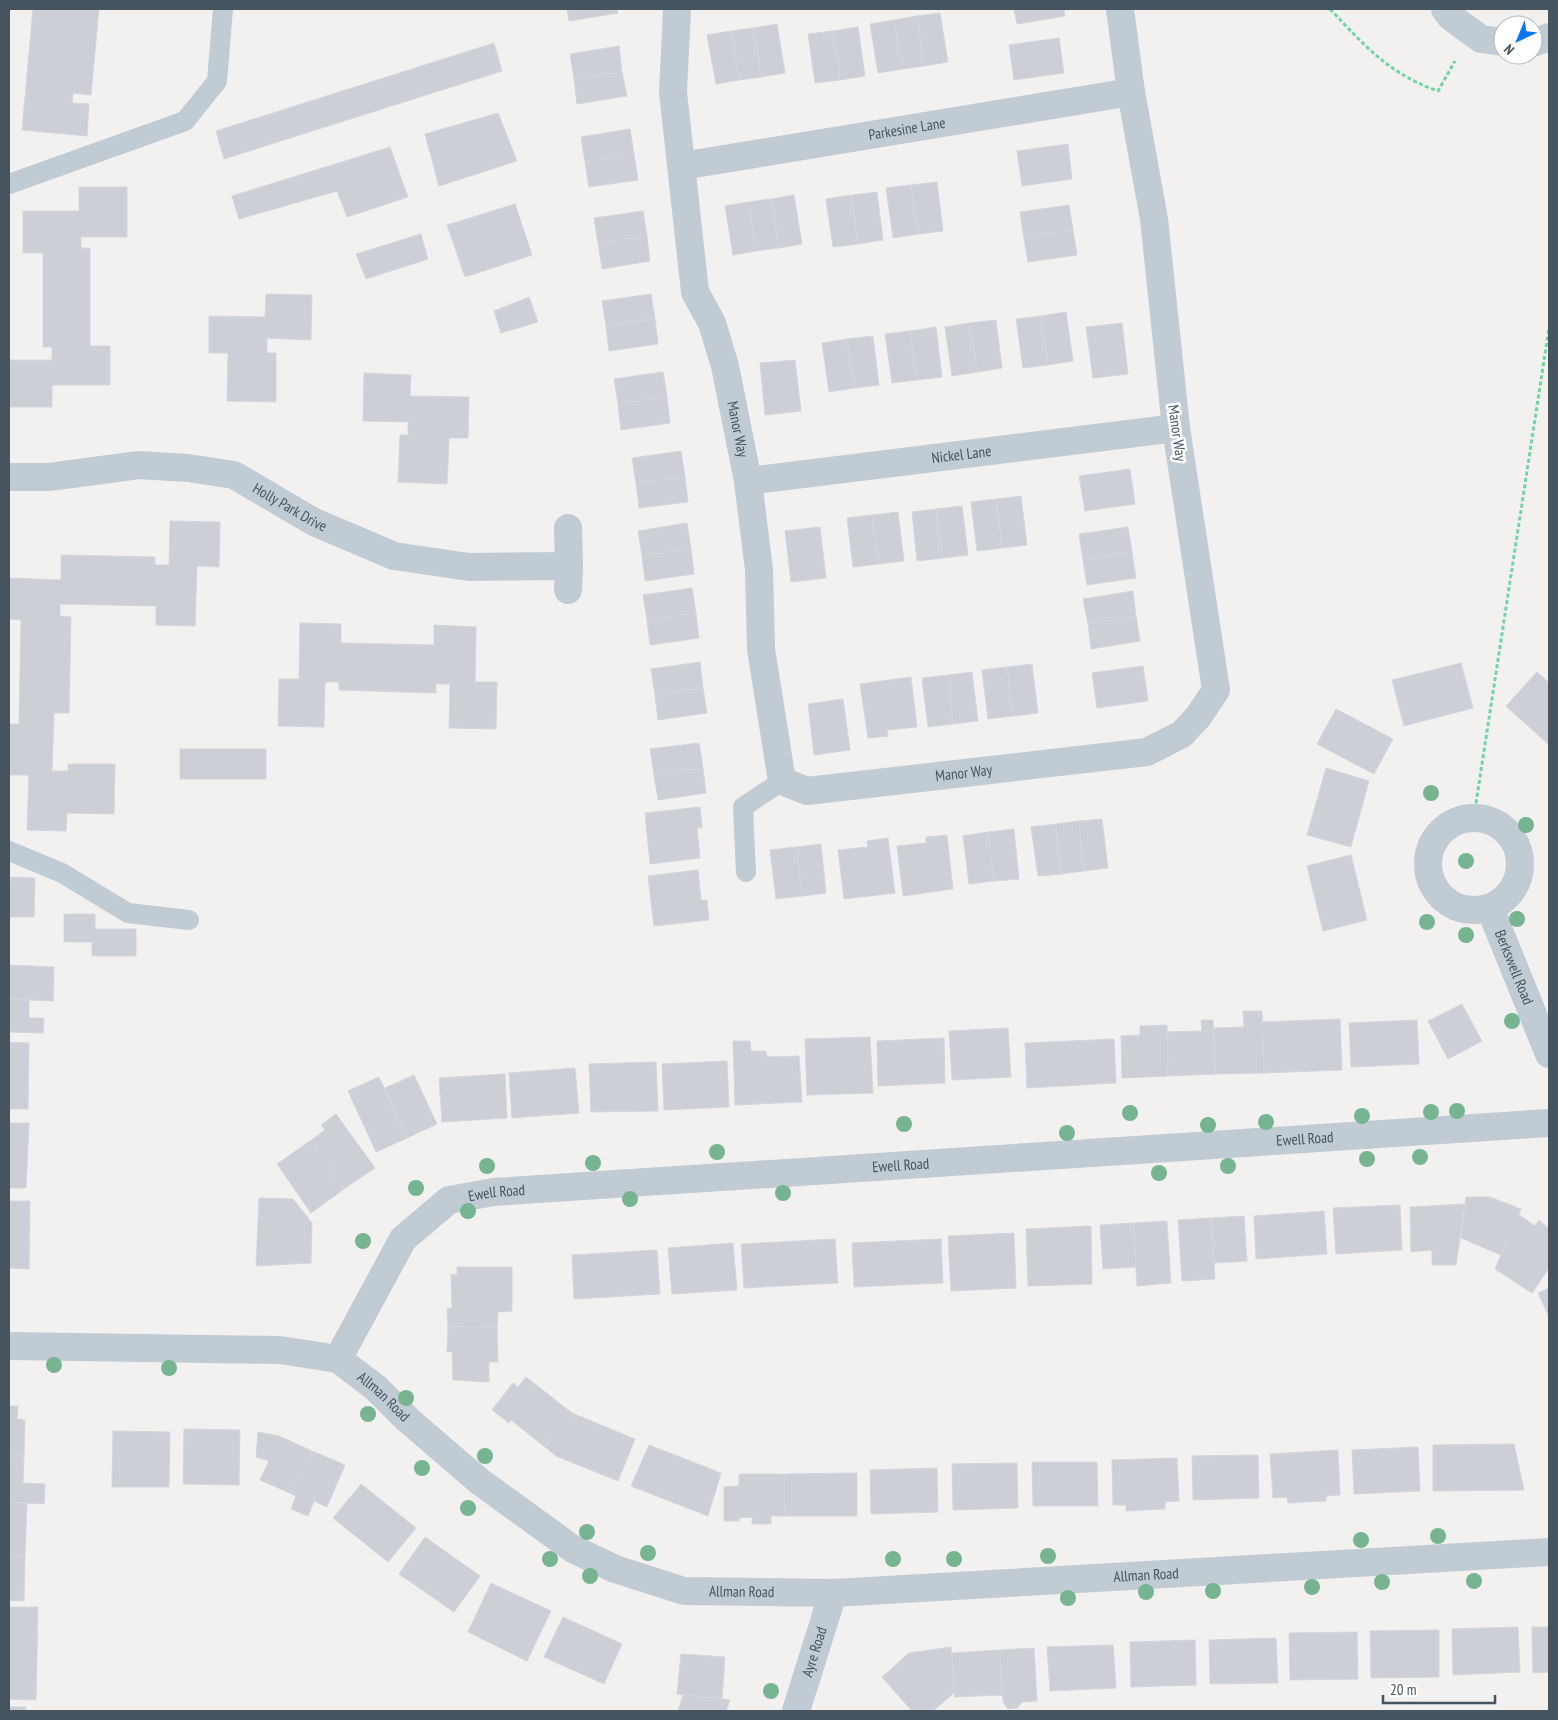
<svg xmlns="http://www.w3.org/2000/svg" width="1558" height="1720" viewBox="0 0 1558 1720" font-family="'PT Sans Narrow',sans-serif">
<rect width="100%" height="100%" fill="#f3f0f0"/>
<g fill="#cccfd6" stroke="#d4d6dc">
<path d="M33,9H99L91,95L73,93L72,103L89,104L87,136L22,130Z"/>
<path d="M567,9H617L618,13L569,21Z"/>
<path d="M1014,9H1064L1065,16L1017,24Z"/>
<path d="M940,13L948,62L924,66L917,16Z"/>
<path d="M917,16L924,66L902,69L894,20Z"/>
<path d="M894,20L902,69L878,73L870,24Z"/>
<path d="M777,24L785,73L761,77L754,28Z"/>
<path d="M858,27L865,76L840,80L833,31Z"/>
<path d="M754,28L761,77L739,80L731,31Z"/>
<path d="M731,31L739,80L716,84L707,35Z"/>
<path d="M833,31L840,80L815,83L808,34Z"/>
<path d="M1059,38L1064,73L1014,80L1009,45Z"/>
<path d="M494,43L502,71L224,159L216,131Z"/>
<path d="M619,46L622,72L574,79L570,54Z"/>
<path d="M622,72L627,96L577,104L574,79Z"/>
<path d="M498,113L517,161L439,186L425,134Z"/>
<path d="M630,129L634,154L585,162L581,137Z"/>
<path d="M1068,144L1072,179L1022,186L1017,151Z"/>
<path d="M390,147L408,197L347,217L337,191L239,219L232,196Z"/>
<path d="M634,154L638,180L589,187L585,162Z"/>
<path d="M937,182L943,231L918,234L911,185Z"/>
<path d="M911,185L918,234L893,238L886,188Z"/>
<path d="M79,187H127V237H81V248H90V346H110V385H52V407H9V360H52V347H43V253H23V211H79Z"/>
<path d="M877,192L883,240L858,244L851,195Z"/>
<path d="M794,195L802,244L779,248L771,199Z"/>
<path d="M851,195L858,244L833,247L826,199Z"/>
<path d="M771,199L779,248L756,251L748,202Z"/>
<path d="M748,202L756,251L733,255L725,206Z"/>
<path d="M515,204L532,255L465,277L447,225Z"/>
<path d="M1069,205L1073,230L1024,238L1020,212Z"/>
<path d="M643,211L647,236L598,243L594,218Z"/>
<path d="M1073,230L1077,255L1028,262L1024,238Z"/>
<path d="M421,234L428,259L366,279L356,254Z"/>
<path d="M647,236L650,261L602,269L598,243Z"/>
<path d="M266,294L312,295L311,340L267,338V353H276V402L227,401L228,353H209V316L265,317Z"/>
<path d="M651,294L655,319L606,326L602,301Z"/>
<path d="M529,297L538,322L501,333L494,311Z"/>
<path d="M1066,312L1073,361L1048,365L1041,316Z"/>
<path d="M1041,316L1048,365L1023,368L1016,319Z"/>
<path d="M655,319L658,344L609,351L606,326Z"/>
<path d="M996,320L1002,368L977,372L970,323Z"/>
<path d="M970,323L977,372L952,376L945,327Z"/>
<path d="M1122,323L1128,374L1093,378L1086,327Z"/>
<path d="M936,327L942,377L917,380L910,331Z"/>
<path d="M910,331L917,380L892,383L885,334Z"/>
<path d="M873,336L879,385L854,388L847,339Z"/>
<path d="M847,339L854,388L829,392L822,343Z"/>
<path d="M795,360L801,411L765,415L760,363Z"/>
<path d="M663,372L667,397L618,404L614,379Z"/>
<path d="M364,373L411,375L410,396L469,397L468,438H449L447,484L398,482L400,435H408V422L363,421Z"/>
<path d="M667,397L670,423L621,430L618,404Z"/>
<path d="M681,451L685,477L636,483L632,458Z"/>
<path d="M1130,469L1135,504L1085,511L1079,476Z"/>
<path d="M685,477L688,502L639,508L636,483Z"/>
<path d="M1021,496L1027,545L1002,548L996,499Z"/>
<path d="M996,499L1002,548L977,551L971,502Z"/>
<path d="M962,506L968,555L943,558L936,509Z"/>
<path d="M936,509L943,558L917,561L912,512Z"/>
<path d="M898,512L904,561L878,564L872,515Z"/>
<path d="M872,515L878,564L853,567L847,518Z"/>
<path d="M170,521L220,522L219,567L197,566L195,626L156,625V606L60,604V616L71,617L69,713H54L52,771H68V764H115L114,814L67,813L66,831L27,830L29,775H9V724H19L21,620L9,619V578L61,580V555L155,557V565H169Z"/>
<path d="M687,523L691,549L642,556L638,531Z"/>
<path d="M820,527L826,578L791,582L785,531Z"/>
<path d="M1128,527L1132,552L1083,560L1079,534Z"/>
<path d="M691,549L694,574L645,581L642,556Z"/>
<path d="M1132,552L1136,578L1087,585L1083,560Z"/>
<path d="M692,588L696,613L647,620L643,595Z"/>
<path d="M1133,591L1136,616L1088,624L1083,599Z"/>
<path d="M696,613L699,638L650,645L647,620Z"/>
<path d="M1136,616L1140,641L1091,649L1088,624Z"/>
<path d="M300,623L341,624V643L434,645V625L476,627L475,682H497L496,729L449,728L450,684H436V693L339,690V682H325L324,727L278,726L279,679H299Z"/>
<path d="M700,662L703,688L655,695L651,669Z"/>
<path d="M1461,663L1473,708L1404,726L1392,680Z"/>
<path d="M1032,664L1038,713L1013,716L1007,667Z"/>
<path d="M1143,666L1148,701L1097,708L1092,673Z"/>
<path d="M1007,667L1013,716L988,719L982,670Z"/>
<path d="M972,672L978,721L953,724L948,675Z"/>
<path d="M1537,672L1549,683V745L1506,706Z"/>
<path d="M948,675L953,724L928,727L922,678Z"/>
<path d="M911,677L917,727L887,730L888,736L868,738L860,684Z"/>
<path d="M703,688L707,713L658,720L655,695Z"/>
<path d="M843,699L850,750L814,755L808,704Z"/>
<path d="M1336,709L1393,739L1374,774L1317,744Z"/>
<path d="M699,743L703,768L654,775L650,749Z"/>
<rect x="180" y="749" width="86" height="30"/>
<path d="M703,768L706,793L658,800L654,775Z"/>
<path d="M1326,768L1369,781L1351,847L1307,835Z"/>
<path d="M700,807L702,828H697L700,858L650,864L645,813Z"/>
<path d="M1102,819L1108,868L1084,871L1079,821Z"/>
<path d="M1079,821L1084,871L1061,874L1056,824Z"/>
<path d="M1056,824L1061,874L1038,876L1031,827Z"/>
<path d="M1014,829L1019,879L994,881L988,832Z"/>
<path d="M988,832L994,881L969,884L963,836Z"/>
<path d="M947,835L953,889L903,896L897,846L926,843V837Z"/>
<path d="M888,838L895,893L844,899L838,850L868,847L867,841Z"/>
<path d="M821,844L826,893L802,896L796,847Z"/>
<path d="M796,847L802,896L776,899L770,850Z"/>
<path d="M1351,855L1367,920L1323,931L1307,866Z"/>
<path d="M698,870L701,900H707L709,920L654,926L648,876Z"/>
<path d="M10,877L35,878L34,917H9Z"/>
<path d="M64,914H95V929H136V956H92V942H64Z"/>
<path d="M9,965L54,967L53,1001L9,999Z"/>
<path d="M9,999L29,1000V1018H44L43,1033L9,1032Z"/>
<path d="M1462,1004L1482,1041L1448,1059L1428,1021Z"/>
<path d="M1243,1011H1262L1264,1073L1215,1074L1214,1028L1244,1027Z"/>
<path d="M1340,1019L1342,1070L1264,1073L1262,1022Z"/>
<path d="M1201,1020H1213L1215,1074L1168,1076L1167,1032L1202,1031Z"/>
<path d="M1417,1020L1419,1064L1351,1067L1349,1023Z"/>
<path d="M1167,1025L1168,1076L1122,1078L1121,1036L1140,1035V1026Z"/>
<path d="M1008,1028L1011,1077L952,1080L949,1031Z"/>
<path d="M870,1037L873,1093L807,1095L805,1039Z"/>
<path d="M944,1038L945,1083L878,1086L877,1041Z"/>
<path d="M1114,1039L1116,1083L1027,1088L1025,1043Z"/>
<path d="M733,1041H750L751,1051H766L767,1057L799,1056L802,1102L735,1105Z"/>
<path d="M9,1042L29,1043L28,1109H9Z"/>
<path d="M727,1061L729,1107L664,1110L662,1064Z"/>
<path d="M656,1062L658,1111L591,1112L589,1064Z"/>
<path d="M575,1068L579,1113L512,1118L509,1073Z"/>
<path d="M505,1074L507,1118L442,1122L439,1078Z"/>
<path d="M414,1075L437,1124L407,1138L385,1088Z"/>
<path d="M379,1077L407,1138L376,1152L348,1091Z"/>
<path d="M336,1114L375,1168L344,1189L310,1141L325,1130L321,1125Z"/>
<path d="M9,1123H29L26,1188H9Z"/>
<path d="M310,1141L344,1189L311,1213L277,1164Z"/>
<path d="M1466,1197H1490L1521,1209L1501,1255L1461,1238Z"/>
<path d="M259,1198L293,1199L312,1223L311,1263L256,1266Z"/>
<path d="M9,1201H30L29,1269L9,1268Z"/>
<path d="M1465,1204L1456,1265H1432V1250L1411,1252L1410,1207Z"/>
<path d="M1400,1205L1402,1250L1336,1254L1333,1208Z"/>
<path d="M1324,1211L1327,1254L1256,1259L1254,1216Z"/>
<path d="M1518,1214L1535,1226L1539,1220L1549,1229V1268L1532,1293L1495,1269Z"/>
<path d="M1244,1216L1247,1261L1214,1263L1211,1218Z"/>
<path d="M1211,1218L1215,1279L1182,1281L1178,1220Z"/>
<path d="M1167,1221L1171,1283L1137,1286L1133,1223Z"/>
<path d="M1133,1223L1136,1267L1103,1269L1100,1225Z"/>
<path d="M1091,1226L1092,1284L1028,1286L1026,1229Z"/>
<path d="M1014,1233L1016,1288L951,1291L948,1236Z"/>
<path d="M835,1239L838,1283L744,1288L741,1244Z"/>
<path d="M941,1239L943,1283L854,1287L852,1243Z"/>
<path d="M733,1243L737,1290L672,1294L668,1248Z"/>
<path d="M657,1250L660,1294L574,1299L572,1255Z"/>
<path d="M457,1267H512V1311L498,1312L497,1326L448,1327L447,1309L452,1308L451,1274L457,1275Z"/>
<path d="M1549,1288V1317L1538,1293Z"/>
<path d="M497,1326L498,1362H489V1382L453,1380L452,1351L447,1352L448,1327Z"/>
<path d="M526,1377L572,1413L545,1447L511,1420L509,1423L492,1410L513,1383L518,1387Z"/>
<path d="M9,1406H18L17,1419L25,1420L24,1456H9Z"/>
<path d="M572,1413L635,1439L618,1481L556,1456L545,1447Z"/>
<path d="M184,1429L240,1430L239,1485L183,1484Z"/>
<path d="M113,1431L170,1432L169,1487H112Z"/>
<path d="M258,1432L279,1436L312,1451L292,1494L260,1480L269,1461L256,1457Z"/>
<path d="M1514,1444L1524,1490L1433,1491V1445Z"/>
<path d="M649,1445L721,1473L708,1516L631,1486Z"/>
<path d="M1418,1447L1420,1491L1354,1494L1352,1450Z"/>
<path d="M1338,1450L1340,1495L1326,1496V1501L1288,1503L1287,1497L1273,1498L1270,1454Z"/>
<path d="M312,1451L345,1465L327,1507L314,1501L308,1516L291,1509L296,1496L292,1494Z"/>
<path d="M1258,1455L1259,1498L1193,1500L1192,1456Z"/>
<path d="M9,1456H24L23,1483L45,1484L44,1504L9,1502Z"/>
<path d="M1177,1458L1179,1501L1165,1502V1509L1126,1511V1505H1113L1112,1460Z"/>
<path d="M1032,1462H1097L1098,1506H1033Z"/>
<path d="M1017,1463L1018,1508L953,1510L952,1464Z"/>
<path d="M937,1468L938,1512L871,1514L870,1470Z"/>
<path d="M857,1473V1516H785L784,1474Z"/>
<path d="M739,1474H784L785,1516H771V1524H752V1517L739,1518V1521H724V1487L739,1486Z"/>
<path d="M361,1484L416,1528L388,1562L333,1518Z"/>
<path d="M9,1502L27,1503L25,1556H9Z"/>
<path d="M425,1537L480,1576L454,1612L399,1574Z"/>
<path d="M9,1556H25L24,1601L9,1600Z"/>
<path d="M491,1583L551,1611L527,1661L468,1632Z"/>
<path d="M9,1607H38L36,1700L9,1699Z"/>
<path d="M563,1617L622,1644L604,1684L544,1657Z"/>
<path d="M1518,1627L1520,1672L1453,1675L1452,1629Z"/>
<path d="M1532,1627H1549V1672L1533,1673Z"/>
<path d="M1439,1630V1677L1371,1678L1370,1631Z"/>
<path d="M1357,1632L1358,1679L1290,1680L1289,1633Z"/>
<path d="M1276,1638L1278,1683L1210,1684L1209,1640Z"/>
<path d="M1195,1640L1196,1685L1131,1687L1130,1642Z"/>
<path d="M1113,1645L1116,1688L1050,1691L1047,1647Z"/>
<path d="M951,1647L955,1692L933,1711H912L882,1677L909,1653Z"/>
<path d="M1034,1648L1037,1701L1022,1702L1017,1708L1008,1709L1003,1702L1000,1650Z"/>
<path d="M1000,1650L1002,1695L955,1697L952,1653Z"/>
<path d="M681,1654L725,1657L722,1699L677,1694Z"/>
<path d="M683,1695L722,1699L730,1700L726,1711H678Z"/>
<rect x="9" y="1707" width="17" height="4"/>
</g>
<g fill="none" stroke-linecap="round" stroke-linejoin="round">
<g stroke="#70d5a1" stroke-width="3" stroke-dasharray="4 2.5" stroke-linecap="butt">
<path d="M1330,9C1365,46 1389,74 1438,91L1455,61"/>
<path d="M1474,816L1549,328"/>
</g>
<g stroke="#c0cbd3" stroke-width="20">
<path d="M9,184L185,121L217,81L223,9"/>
<path d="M9,851L62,873L128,913L189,920"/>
<path d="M746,872L743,807L782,781"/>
</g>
<g stroke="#c0cbd3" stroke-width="28">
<path id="s1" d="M677,9L673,92L695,292L712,323L725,366L748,481L759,570L761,649L782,781L807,791L1147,752L1182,734L1198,717L1216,690L1176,428L1154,219L1131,92L1120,9"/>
<path d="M1445,9L1451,17L1481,39L1503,42"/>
<path d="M1533,43L1549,37"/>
<path id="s2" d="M682,166L1131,92"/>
<path id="s3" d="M9,477H49L139,465L188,468L234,475L314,522L394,556L469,567L569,566L568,590"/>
<path id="s4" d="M748,481L1176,428"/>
<path d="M568,528L569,566"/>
<circle cx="1474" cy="864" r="46"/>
<path id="s5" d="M1490,908L1549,1054"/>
<path id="s6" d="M9,1346L280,1350L338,1359L376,1388L407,1419L479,1481L573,1549L615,1569L684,1591L833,1593L1549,1552"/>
<path id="s7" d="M338,1359L403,1239L449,1200L494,1192L1549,1123"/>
<path id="s8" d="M796,1711L833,1593"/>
</g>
</g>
<g fill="#76b492">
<circle cx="1431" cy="793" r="8"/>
<circle cx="1526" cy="825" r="8"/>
<circle cx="1466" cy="861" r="8"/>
<circle cx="1517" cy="919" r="8"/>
<circle cx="1427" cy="922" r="8"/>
<circle cx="1466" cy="935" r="8"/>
<circle cx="1512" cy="1021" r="8"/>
<circle cx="1457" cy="1111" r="8"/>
<circle cx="1431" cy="1112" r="8"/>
<circle cx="1130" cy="1113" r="8"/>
<circle cx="1362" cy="1116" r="8"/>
<circle cx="1266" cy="1122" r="8"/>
<circle cx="904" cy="1124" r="8"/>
<circle cx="1208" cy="1125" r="8"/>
<circle cx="1067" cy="1133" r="8"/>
<circle cx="717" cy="1152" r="8"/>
<circle cx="1420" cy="1157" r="8"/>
<circle cx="1367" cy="1159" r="8"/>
<circle cx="593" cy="1163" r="8"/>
<circle cx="487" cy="1166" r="8"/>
<circle cx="1228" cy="1166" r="8"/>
<circle cx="1159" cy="1173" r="8"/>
<circle cx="416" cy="1188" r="8"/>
<circle cx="783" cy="1193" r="8"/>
<circle cx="630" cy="1199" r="8"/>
<circle cx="468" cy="1211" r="8"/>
<circle cx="363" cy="1241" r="8"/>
<circle cx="54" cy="1365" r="8"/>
<circle cx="169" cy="1368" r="8"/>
<circle cx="406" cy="1398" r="8"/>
<circle cx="368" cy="1414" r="8"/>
<circle cx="485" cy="1456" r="8"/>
<circle cx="422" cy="1468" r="8"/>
<circle cx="468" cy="1508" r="8"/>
<circle cx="587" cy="1532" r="8"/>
<circle cx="1438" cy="1536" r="8"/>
<circle cx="1361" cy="1540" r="8"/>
<circle cx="648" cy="1553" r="8"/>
<circle cx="1048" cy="1556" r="8"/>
<circle cx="550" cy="1559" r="8"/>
<circle cx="893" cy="1559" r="8"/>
<circle cx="954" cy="1559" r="8"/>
<circle cx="590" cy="1576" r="8"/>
<circle cx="1474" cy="1581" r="8"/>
<circle cx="1382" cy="1582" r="8"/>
<circle cx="1312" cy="1587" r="8"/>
<circle cx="1213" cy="1591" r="8"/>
<circle cx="1146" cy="1592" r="8"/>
<circle cx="1068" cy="1598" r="8"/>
<circle cx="771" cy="1691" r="8"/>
</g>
<g text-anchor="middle" stroke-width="5" stroke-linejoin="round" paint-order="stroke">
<g font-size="15" fill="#465460" stroke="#fff">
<text dy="5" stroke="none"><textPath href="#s2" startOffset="228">Parkesine Lane</textPath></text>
<text dy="5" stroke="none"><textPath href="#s1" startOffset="429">Manor Way</textPath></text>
<text transform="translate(1177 433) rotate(82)" y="5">Manor Way</text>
<text dy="5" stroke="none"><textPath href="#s4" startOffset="215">Nickel Lane</textPath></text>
<text dy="5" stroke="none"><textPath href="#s3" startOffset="291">Holly Park Drive</textPath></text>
<text dy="5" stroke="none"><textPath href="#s1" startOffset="969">Manor Way</textPath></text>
<text dy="5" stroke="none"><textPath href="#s5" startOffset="64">Berkswell Road</textPath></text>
<text dy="5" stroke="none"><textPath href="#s7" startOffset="1055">Ewell Road</textPath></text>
<text dy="5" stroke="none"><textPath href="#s7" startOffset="650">Ewell Road</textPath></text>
<text dy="5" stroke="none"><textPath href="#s7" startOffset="245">Ewell Road</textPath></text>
<text dy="5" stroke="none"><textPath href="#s6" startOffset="389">Allman Road</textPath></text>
<text dy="5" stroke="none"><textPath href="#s6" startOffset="1214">Allman Road</textPath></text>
<text dy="5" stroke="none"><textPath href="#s6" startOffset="809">Allman Road</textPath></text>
<text dy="5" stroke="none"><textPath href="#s8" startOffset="62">Ayre Road</textPath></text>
</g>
</g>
<rect width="1558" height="1720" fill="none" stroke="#465460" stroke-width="20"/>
<g transform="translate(1518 40) rotate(224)"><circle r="24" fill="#ffffff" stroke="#b5bbbf"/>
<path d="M0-4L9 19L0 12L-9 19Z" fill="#0974f4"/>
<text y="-8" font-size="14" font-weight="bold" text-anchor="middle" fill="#465460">N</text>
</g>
<path d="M1383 1695v8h112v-8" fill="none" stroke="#465460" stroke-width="2.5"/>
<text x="1390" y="1695" font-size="15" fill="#465460" stroke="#ffffff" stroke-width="4" paint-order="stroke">20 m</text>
</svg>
